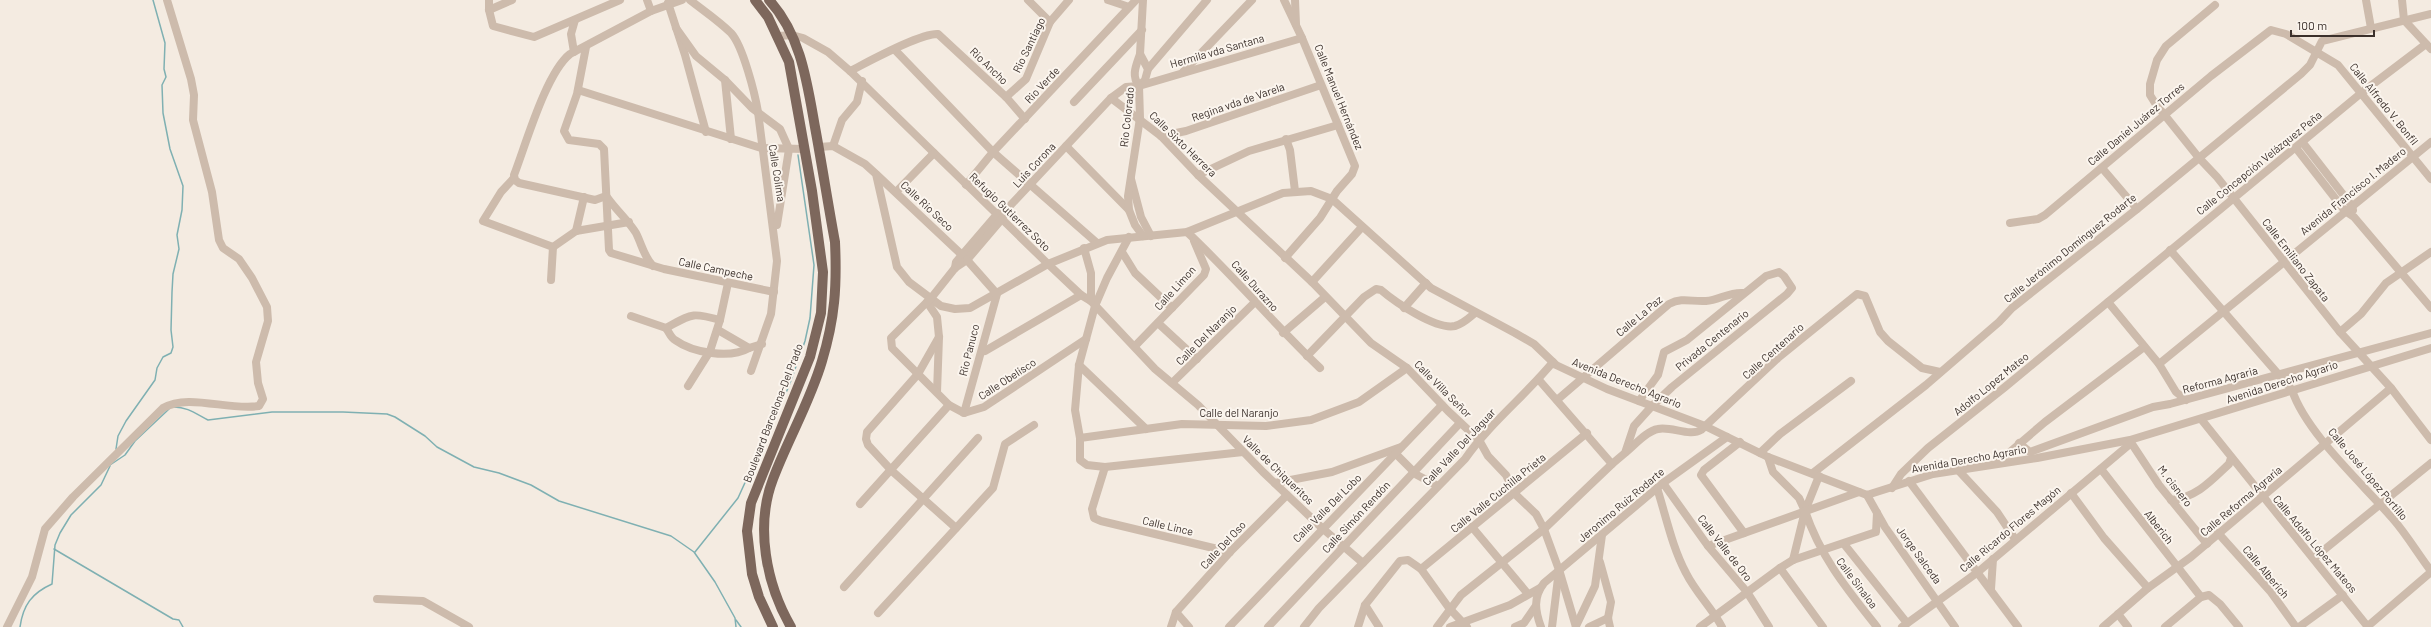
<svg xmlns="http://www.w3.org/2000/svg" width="2431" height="627" viewBox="0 0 2431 627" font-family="Barlow,sans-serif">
<rect width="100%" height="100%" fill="#f4ebe1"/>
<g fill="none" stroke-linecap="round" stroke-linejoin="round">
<g stroke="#7fb0b2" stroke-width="1.5">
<path d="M174,407C188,407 196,414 208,420L272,412H343L387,414L395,417L425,436L437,447L474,467L499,473L531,485L559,501L671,536L694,552L715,582L735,618L736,627"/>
<path d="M116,449L118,436L126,421L155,380L157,368L163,357L171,353L173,347L171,330L172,292L173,274L179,249L177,235L182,210L183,186L170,149L163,113L162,85L166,77L164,69L165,43L153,0"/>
<path d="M110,465L125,455L135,441L169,409"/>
<path d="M54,549L173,619L179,620L183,627"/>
<path d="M695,552L738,498L789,386L805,341L810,318L814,265L798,155"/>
<path d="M736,620L741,627"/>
<path d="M20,627C23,605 32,593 52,584L55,545L60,533L71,515L101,485L110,466"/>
</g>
<g stroke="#cdbbac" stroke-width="8">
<path d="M489,0V10L493,26L534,37L620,0"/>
<path d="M647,0L651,11"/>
<path d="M690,0C704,11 719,21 731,33C743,46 755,94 758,112L777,261L771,314L751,371"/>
<path d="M1028,0L1050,22"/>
<path d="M1108,0L1129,7"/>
<path d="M1284,0L1302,38L1355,166L1352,174L1337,191L1320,218L1285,258"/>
<path d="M1295,0L1296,24"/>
<path d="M2366,0L2371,28"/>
<path d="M2402,0L2404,20L2431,49"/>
<path d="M668,3L685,55L706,132"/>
<path d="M2215,5L2166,46L2157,60L2150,84V95L2155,103L2199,158L2217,177L2340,332L2391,388L2431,440"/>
<path d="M489,10L512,0"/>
<path d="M676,28L696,56L725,80L752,108L780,129L789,149L777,225"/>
<path d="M779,36L792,35L803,38L828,52L850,71L1048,264L1081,295L1091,301L1155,369L1198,405L1263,472L1322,528L1363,563"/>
<path d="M586,47L577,94L564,131L569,140L599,144L604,149L609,250L611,253L664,269L774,292"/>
<path d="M895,50L993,152L1097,243"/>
<path d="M574,52L571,34L575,20"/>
<path d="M1148,69L1207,0"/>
<path d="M850,71C868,62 920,33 938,34L1006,97L1025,119"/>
<path d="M1183,72L1252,0"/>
<path d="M725,80L731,139"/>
<path d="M1139,86C1131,75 1136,66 1140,54"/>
<path d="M578,90L761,148L804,149"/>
<path d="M1006,97L1026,79L1050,22L1069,0"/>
<path d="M1111,98L1161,136L1198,175L1312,282L1371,343L1407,368L1448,411L1479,440L1488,456L1506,475L1515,494L1536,514L1544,529L1559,570L1552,627"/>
<path d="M1074,102L1142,30"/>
<path d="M1161,136L1186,131L1321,85"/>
<path d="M1286,139L1290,150L1295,191"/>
<path d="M2303,143L2352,206L2353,210"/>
<path d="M833,146L842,120L857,102L862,81"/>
<path d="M1066,146L1129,210"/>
<path d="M819,147L833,146L865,164L876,174L897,267L909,282L941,306L955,309L970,308L1048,264L1107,240L1187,232L1283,193L1311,191L1332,199L1431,288L1515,333L1534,344L1556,365L1607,389L1705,426L1768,457L1867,495L1933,474L2037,458L2130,440L2431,348"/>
<path d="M2296,148L2345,211L2354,217L2431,308"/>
<path d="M2102,168L2137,209"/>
<path d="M877,175L962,255"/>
<path d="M1198,175L1249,151L1338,125"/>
<path d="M514,178L501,192L483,221L553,247L576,231L629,222"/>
<path d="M1131,179L1141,217L1151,236"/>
<path d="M966,185L993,152L1136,0"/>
<path d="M896,192L934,153"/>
<path d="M606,196L595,200L519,183L515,180L514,175C526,144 546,73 570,54L651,11L682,0"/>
<path d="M607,197C616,210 628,220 636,233C642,245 644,257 653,266"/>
<path d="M2010,223L2038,219L2045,215L2211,76L2271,30L2286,34L2338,65L2431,179"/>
<path d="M576,231L584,197"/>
<path d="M1187,232C1233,275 1274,324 1320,368"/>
<path d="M1143,236L1135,225L1129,210L1128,196L1140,118L1139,86L1145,80L1148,69L1140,54L1143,0"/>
<path d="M1129,237L1107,278L1095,306L1079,365L1075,410L1080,438V460L1087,465L1105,467L1243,452"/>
<path d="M1084,248L1091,273V301"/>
<path d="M2170,250L2292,390C2306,433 2363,484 2393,519C2407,535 2418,554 2431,571"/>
<path d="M1122,252L1135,273L1172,308"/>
<path d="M955,268L956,262L998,213L1003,211"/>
<path d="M551,280L553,247"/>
<path d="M1312,282L1362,227"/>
<path d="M927,302L937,317L939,337L937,392"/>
<path d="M2108,302L2159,364L2176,392L2186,400"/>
<path d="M1404,308L1426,283"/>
<path d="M631,316L666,328C692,314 691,312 720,320"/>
<path d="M1158,323L1197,359"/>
<path d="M666,328C669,332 671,338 675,340C693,353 730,359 749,348"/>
<path d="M718,330L749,348L762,344"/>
<path d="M2340,332L2361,314L2386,283L2431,252"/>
<path d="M1283,333L1325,297"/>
<path d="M939,337L918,374L867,432L866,439L868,445L892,471L956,528"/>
<path d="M1086,339L984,407L964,413L949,405L892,348L891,338L932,297L955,268L967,260L1002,219L1007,209L1111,98L1126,87L1139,86L1302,38"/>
<path d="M1135,346L1204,275L1206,269L1194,241"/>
<path d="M985,351L1081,295"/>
<path d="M1307,356L1364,297L1376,289L1381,290C1395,302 1436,330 1455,326C1463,324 1469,318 1475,313"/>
<path d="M2159,364L2431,142"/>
<path d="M1079,365L1146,429"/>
<path d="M1539,380L1612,464"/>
<path d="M1172,383L1255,302"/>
<path d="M688,386L710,351L720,320L728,283"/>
<path d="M1557,400L1669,304C1683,297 1691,302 1706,301C1719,300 1729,292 1743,293"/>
<path d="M964,413L997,294L967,260"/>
<path d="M2201,419L2368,627"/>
<path d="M1080,438L1182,424L1266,426L1311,420L1359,402L1407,368"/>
<path d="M2130,441L2159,485L2207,544"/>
<path d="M1740,442L1704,470L1701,475L1744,533"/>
<path d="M2019,443L2030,452L2153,407L2170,404L2431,333"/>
<path d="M1626,452C1635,445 1646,431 1658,429C1671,426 1690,437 1701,430L1778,358L1857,294L1865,296L1880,332L1888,341L1922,368L1940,372"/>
<path d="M1760,453L1780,434L1851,381"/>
<path d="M1396,454L1417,475L1438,486"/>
<path d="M1768,457L1773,472L1799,498L1805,511"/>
<path d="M1997,463L2045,422L2144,347"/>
<path d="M1105,467L1092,509L1094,518L1101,521L1230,552"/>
<path d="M2101,469L2201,597"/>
<path d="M1958,470L1997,512L2015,539"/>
<path d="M1813,473L1926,385L1999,322L2012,308L2137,209L2301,74L2310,65L2322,41L2431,14"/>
<path d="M1909,481L2018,627"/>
<path d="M1275,483L1332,472L1401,447"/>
<path d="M1663,483L1708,546L1747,592L1769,627"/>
<path d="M1657,488C1666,516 1672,547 1686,573C1696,593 1712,608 1722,627"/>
<path d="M1892,488L1901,474L1928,448L2005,387L2360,94L2426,44"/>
<path d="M2071,493L2104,538L2148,588"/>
<path d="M1867,495L1885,527L1955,627"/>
<path d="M2171,500C2196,498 2212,480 2229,464L2231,458"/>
<path d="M860,504L949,405"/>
<path d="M1805,511L1819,476"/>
<path d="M1472,527L1528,594"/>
<path d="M2218,533L2270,591L2296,627"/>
<path d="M1844,544L1907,623"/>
<path d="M1708,546L1859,492"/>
<path d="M2314,558L2431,463"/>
<path d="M1793,560L1805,511C1821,558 1847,589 1877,627"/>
<path d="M1600,562L1611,602L1608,618L1610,627"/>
<path d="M1780,568L1823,627"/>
<path d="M1421,569L1587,433"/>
<path d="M1560,573L1576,627"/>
<path d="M844,587L978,438"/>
<path d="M1991,589L1993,559"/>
<path d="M377,599L423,601L469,627"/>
<path d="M1365,605L1379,627"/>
<path d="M1176,612L1189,627"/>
<path d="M878,613L993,488L1005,444L1034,425"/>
<path d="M2118,614L2128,627"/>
<path d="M1576,626L1595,586L1602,535"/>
<path d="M2368,626L2431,572"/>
<path d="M7,627L32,577L45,529L73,497L163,408C189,393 228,411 259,406L263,399L258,383L256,362L268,321L267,307L252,278L239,259L223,248L219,240L212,192L193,120L194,95L191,79L167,0"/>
<path d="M1171,627L1176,612L1230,552L1287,495"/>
<path d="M1229,627L1442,405"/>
<path d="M1268,627L1460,423"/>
<path d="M1304,627L1319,608L1465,459C1490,423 1525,396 1553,362"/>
<path d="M1358,627L1365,605L1400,561L1408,560L1421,569L1449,608L1467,627"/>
<path d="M1437,627L1461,595L1544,529L1612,464L1625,453L1634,426L1652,406L1672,387L1787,294L1792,288L1784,276L1779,272L1766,276L1687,340L1664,352L1658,375L1639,401"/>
<path d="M1450,627L1510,605L1540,588"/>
<path d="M1515,627L1524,623L1535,607"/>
<path d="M1541,627C1535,611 1533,597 1544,583L1663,483L1727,437"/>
<path d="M1589,627L1608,618"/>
<path d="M1700,627L1780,568L1793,560L1876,532L1877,513"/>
<path d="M1902,627L1978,572L2130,444"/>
<path d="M2103,627L2148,588L2191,557L2391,388"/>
<path d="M2165,627L2201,597L2209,595L2220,604L2239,627"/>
<path d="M2299,627L2343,595"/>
</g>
<g stroke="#7d675c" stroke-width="10">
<path d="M755,0L768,17L789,62L812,191L823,272L821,313L810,357L751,503L747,531L752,574L759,597L773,627"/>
<path d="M769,0C801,35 807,82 815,127C822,165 828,204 835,242C837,286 835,318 822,361C810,402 788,439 773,479C755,526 766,584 791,627"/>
</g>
</g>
<g text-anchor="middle" stroke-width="4" stroke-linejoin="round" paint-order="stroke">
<g font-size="11" fill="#3b302b" stroke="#fbf5ee">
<text transform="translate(1029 45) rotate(-64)" y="4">Rio Santiago</text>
<text transform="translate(1217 51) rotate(-16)" y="4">Hermila vda Santana</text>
<text transform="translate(989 66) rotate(44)" y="4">Rio Ancho</text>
<text transform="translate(1042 85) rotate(-47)" y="4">Rio Verde</text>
<text transform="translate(1339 97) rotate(68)" y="4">Calle Manuel Hernández</text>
<text transform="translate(1238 102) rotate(-19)" y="4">Regina vda de Varela</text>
<text transform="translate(2384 104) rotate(51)" y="4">Calle Alfredo V. Bonfil</text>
<text transform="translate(1127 117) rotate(-84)" y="4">Rio Colorado</text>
<text transform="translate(2136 124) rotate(-40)" y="4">Calle Daniel Juárez Torres</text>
<text transform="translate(1183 144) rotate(44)" y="4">Calle Sixto Herrera</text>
<text transform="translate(2259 163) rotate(-39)" y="4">Calle Concepción Velázquez Peña</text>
<text transform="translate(1034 165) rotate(-47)" y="4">Luis Corona</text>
<text transform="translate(777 173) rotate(81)" y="4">Calle Colima</text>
<text transform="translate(2353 191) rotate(-39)" y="4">Avenida Francisco I. Madero</text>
<text transform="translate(927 206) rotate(43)" y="4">Calle Rio Seco</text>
<text transform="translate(1010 212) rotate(44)" y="4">Refugio Gutierrez Soto</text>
<text transform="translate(2070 248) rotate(-39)" y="4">Calle Jerónimo Domínguez Rodarte</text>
<text transform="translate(2296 260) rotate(52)" y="4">Calle Emiliano Zapata</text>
<text transform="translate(716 269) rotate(12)" y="4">Calle Campeche</text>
<text transform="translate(1255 286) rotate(48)" y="4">Calle Durazno</text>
<text transform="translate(1175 288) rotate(-48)" y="4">Calle Limon</text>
<text transform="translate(1639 316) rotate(-40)" y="4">Calle La Paz</text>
<text transform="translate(1206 335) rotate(-45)" y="4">Calle Del Naranjo</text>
<text transform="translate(1712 340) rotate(-39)" y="4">Privada Centenario</text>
<text transform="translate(969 350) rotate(-76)" y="4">Rio Panuco</text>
<text transform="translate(1773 351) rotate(-42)" y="4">Calle Centenario</text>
<text transform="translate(1007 379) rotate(-33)" y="4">Calle Obelisco</text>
<text transform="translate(2220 380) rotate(-15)" y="4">Reforma Agraria</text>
<text transform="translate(2282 382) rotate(-18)" y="4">Avenida Derecho Agrario</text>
<text transform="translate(1627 383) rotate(22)" y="4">Avenida Derecho Agrario</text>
<text transform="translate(1991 384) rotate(-39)" y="4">Adolfo Lopez Mateo</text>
<text transform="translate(1443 389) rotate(45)" y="4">Calle Villa Señor</text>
<text transform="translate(773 413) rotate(-69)" y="4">Boulevard Barcelona-Del Prado</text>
<text x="1239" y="417">Calle del Naranjo</text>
<text transform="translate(1459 447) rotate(-47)" y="4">Calle Valle Del Jaguar</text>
<text transform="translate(1969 459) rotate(-10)" y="4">Avenida Derecho Agrario</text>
<text transform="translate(1278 470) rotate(44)" y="4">Valle de Chiqueritos</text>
<text transform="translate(2368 474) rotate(50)" y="4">Calle José López Portillo</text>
<text transform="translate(2175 486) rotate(52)" y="4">M. cisnero</text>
<text transform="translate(1498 493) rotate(-39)" y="4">Calle Valle Cuchilla Prieta</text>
<text transform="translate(2241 501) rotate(-40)" y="4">Calle Reforma Agraria</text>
<text transform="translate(1621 505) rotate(-40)" y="4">Jeronimo Ruiz Rodarte</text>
<text transform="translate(1327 508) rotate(-45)" y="4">Calle Valle Del Lobo</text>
<text transform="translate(1356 517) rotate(-47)" y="4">Calle Simón Rendón</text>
<text transform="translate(1168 526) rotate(13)" y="4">Calle Lince</text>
<text transform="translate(2159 527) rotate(52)" y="4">Alberich</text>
<text transform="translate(2010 529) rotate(-40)" y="4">Calle Ricardo Flores Magón</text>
<text transform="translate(2315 544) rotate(50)" y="4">Calle Adolfo López Mateos</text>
<text transform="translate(1223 545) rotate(-47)" y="4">Calle Del Oso</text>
<text transform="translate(1725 548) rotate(52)" y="4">Calle Valle de Oro</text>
<text transform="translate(1919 555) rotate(54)" y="4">Jorge Salceda</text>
<text transform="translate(2266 572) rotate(50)" y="4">Calle Alberich</text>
<text transform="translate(1857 583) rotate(53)" y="4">Calle Sinaloa</text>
</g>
</g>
<path d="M2291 30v6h83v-6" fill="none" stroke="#3b302b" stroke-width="2"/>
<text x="2297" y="30" font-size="12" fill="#3b302b" stroke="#fbf5ee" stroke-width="3" paint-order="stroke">100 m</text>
</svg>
